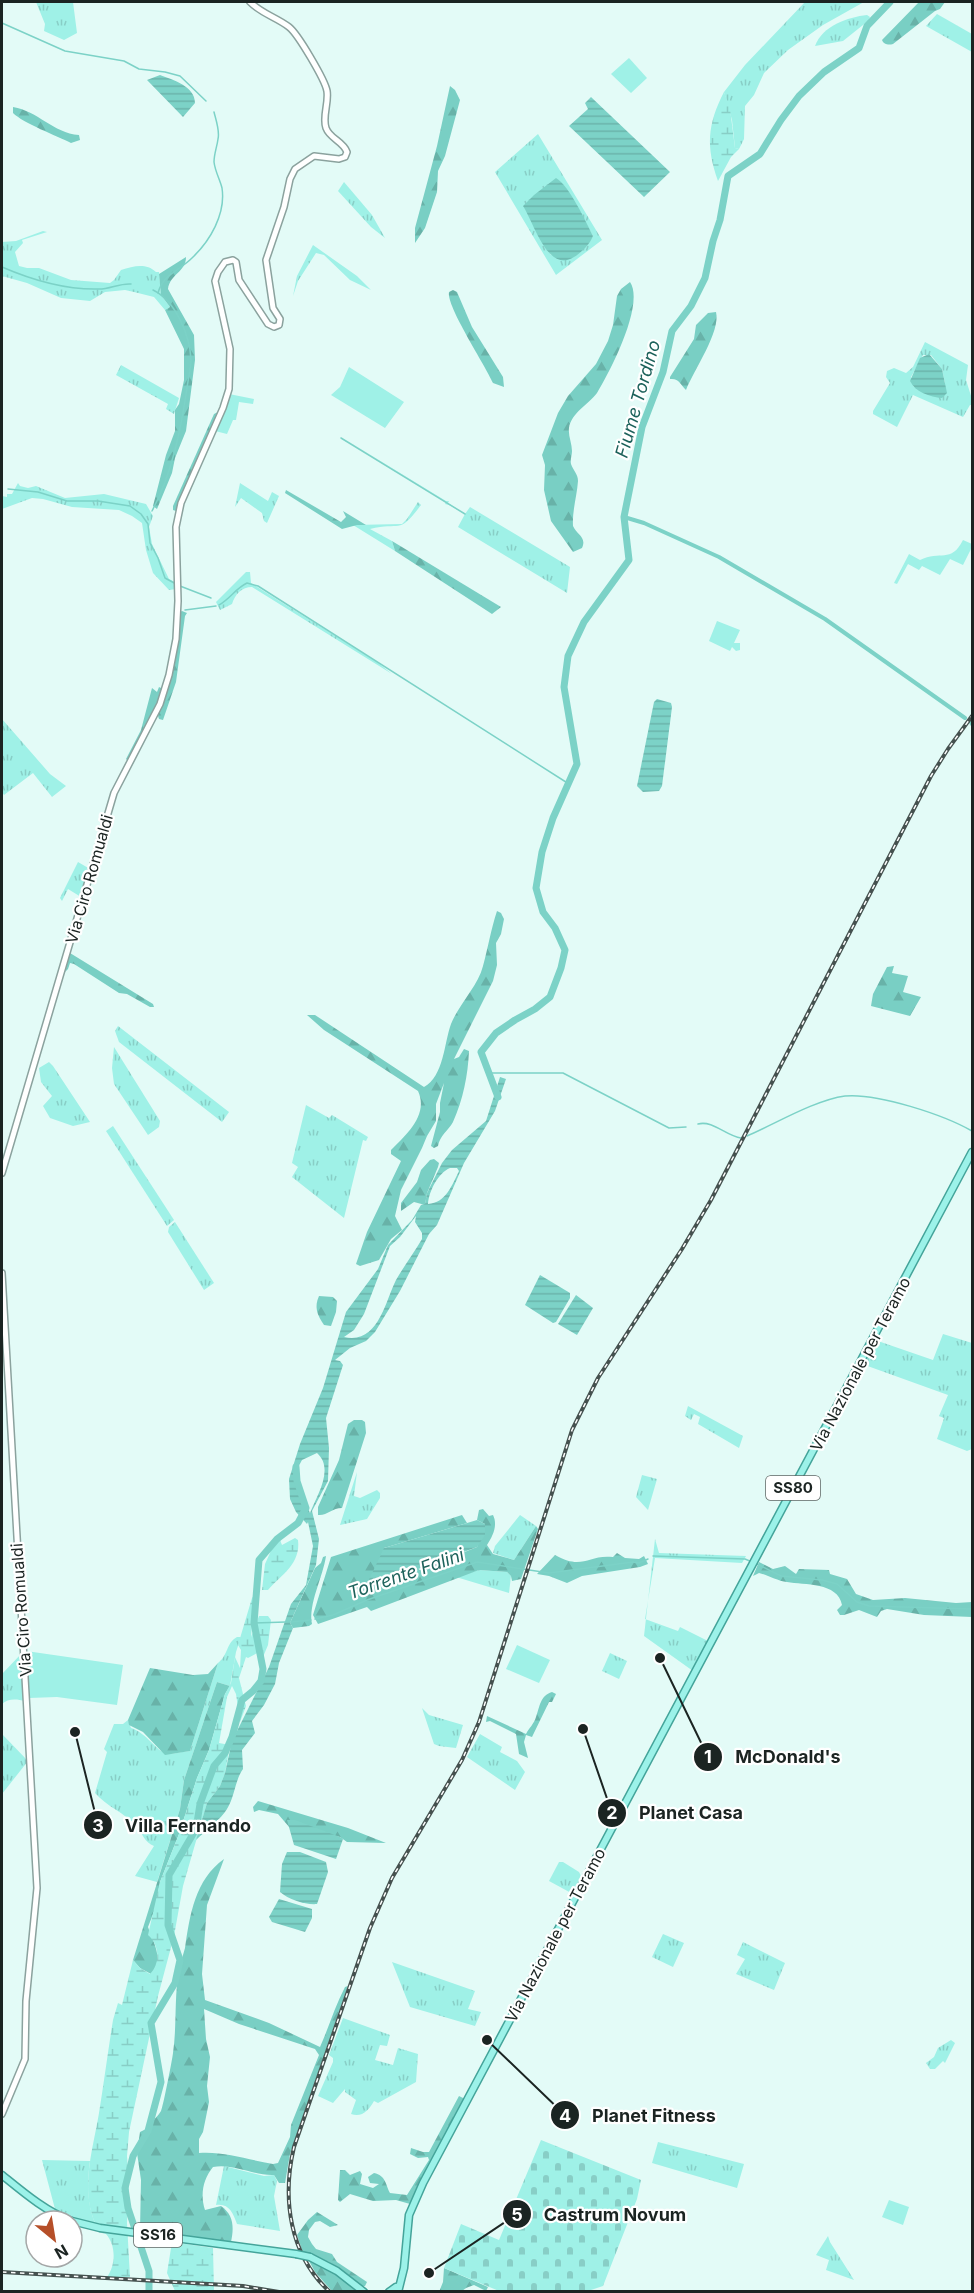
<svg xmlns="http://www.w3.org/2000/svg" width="974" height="2293" viewBox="0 0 974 2293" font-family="Inter,sans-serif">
<defs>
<pattern id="grass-tufts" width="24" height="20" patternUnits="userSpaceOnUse" patternTransform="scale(1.5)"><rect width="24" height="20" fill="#9ff1e7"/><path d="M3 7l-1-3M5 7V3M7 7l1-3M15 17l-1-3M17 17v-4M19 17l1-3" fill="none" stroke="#88cec6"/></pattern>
<pattern id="forest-firs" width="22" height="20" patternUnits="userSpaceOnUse" patternTransform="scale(1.5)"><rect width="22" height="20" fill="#79cfc4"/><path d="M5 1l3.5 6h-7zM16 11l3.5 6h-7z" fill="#68b2a8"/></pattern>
<pattern id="wetland-marsh" width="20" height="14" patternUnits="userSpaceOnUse" patternTransform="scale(1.5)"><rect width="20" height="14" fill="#9ff1e7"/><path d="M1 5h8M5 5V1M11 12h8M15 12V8" fill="none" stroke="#88cec6"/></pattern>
<pattern id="cemetery-stones" width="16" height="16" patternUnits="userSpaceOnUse" patternTransform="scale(1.5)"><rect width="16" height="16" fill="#9ff1e7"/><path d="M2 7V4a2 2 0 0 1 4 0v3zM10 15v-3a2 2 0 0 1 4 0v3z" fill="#88cec6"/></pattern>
<pattern id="water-rules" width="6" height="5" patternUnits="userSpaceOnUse" patternTransform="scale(1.5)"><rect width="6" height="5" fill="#7cd2c7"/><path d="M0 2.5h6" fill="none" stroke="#6bb4ab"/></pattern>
</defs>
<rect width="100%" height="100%" fill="#e3fbf7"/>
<g fill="url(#grass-tufts)" fill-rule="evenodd">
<path d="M36,2H73L77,33L64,40L44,31L45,24Z"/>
<path d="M805,2H864L823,25L788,50L764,73L754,95L745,106L744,139L739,149L735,148L732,120L724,92L745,65Z"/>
<path d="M937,14L972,34V52L926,26Z"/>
<path d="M867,15L870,17L868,21L843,41L815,46C822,26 848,17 867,15Z"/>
<path d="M538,134L602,240L556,275L495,172ZM565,187L593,236L587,245L551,255L524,206Z"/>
<path d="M344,182L372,215L385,238L371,227L338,191Z"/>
<path d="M43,231L47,232L22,240L23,243L15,252L19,266L27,268H39L71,280L110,283L114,280L121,270C134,266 146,263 156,272H159L161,295L170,307L165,310L154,297L134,292L125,290L105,292L90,301L61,298L27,283L2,276V242L16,241Z"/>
<path d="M313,245L357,276L371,290L350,280L324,255L316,253L298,281L293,296L297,276Z"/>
<path d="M925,342L968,365L966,380L972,399V405H970L963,417L913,395L897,427L873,414V411L890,383L886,377L887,371L894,368L906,373L913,367ZM923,355H931L942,369L945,383L914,387L911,377Z"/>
<path d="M121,365L179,398L174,414L166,409L168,404L116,375Z"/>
<path d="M341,437L446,501H449L448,503L465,514L470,507L570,567L567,593L458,527L465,514L449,505L445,504L446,502Z"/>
<path d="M18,483L20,486L28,488L36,486L65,498L104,494L146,504L153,516L149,527L152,544L169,579L175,582L176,589L169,590L153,573L146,550L142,523L132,516L119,510L72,507L43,499L32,498L2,509V496L7,497V494H12Z"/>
<path d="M240,483L268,501L272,492L279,496L267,523L264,521L262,513L241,498L235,507Z"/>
<path d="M418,502L421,505C398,536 402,521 370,529L392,541L395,551L353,525L402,524L407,519Z"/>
<path d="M246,572H250L251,583L377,662L392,674L252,587C242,587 235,594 232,604L220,610L216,602Z"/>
<path d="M2,719L50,774L66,786L52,797L33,773L4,795L2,792Z"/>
<path d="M78,862L90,869L81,897L68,889L62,901L60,898Z"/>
<path d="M118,1026L229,1112L222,1122L119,1042L115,1031Z"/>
<path d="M114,1047L160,1121L159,1127L148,1135L114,1084L112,1068Z"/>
<path d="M49,1062L53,1066L90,1122L73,1126L50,1118L43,1106L52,1096L41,1082L39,1068Z"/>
<path d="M306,1105L329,1118L332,1115L368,1137L366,1141L363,1140L344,1218L292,1177L298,1167L292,1163Z"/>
<path d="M113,1126L174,1220L167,1226L106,1131Z"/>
<path d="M175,1222L214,1283L204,1290L168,1232L169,1227Z"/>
<path d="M943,1334L972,1343V1449L967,1451L937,1439L944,1418L939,1416L948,1395L862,1364L875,1340L933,1360Z"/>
<path d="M688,1406L743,1436L739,1448L698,1424L700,1417L694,1414L691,1420L685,1416Z"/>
<path d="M357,1472L354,1496L360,1498L377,1490L380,1493V1498L367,1519L340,1525Z"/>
<path d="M642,1475L657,1479L648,1510L636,1497Z"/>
<path d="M520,1515L536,1526L514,1560L493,1553L495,1546Z"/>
<path d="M655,1539L659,1553L746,1556L742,1563L655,1558L645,1619L678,1631L680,1627L708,1641L693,1671L644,1636Z"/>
<path d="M479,1570L507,1572L511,1576L509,1593L456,1577Z"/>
<path d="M237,1637H241L236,1652L230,1686L217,1682L184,1780L180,1809L157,1882L135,1876L154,1846C145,1843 142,1833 136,1826C124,1812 107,1807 95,1793L107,1752L104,1749L114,1724H123L128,1720L131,1728C147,1733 157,1752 166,1753C173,1755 183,1751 190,1751L218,1663C228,1656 226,1643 237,1637Z"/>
<path d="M22,1653L25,1701C17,1699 8,1698 2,1704V1674Z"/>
<path d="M610,1653L627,1661L619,1679L602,1671Z"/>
<path d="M422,1708L429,1715L463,1725L456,1748L439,1746L434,1744Z"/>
<path d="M2,1734L28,1761L2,1794Z"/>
<path d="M480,1734L502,1747L500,1752L517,1761L525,1772L515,1790L467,1757Z"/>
<path d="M559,1862H563L579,1872L582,1878L573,1894L549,1881Z"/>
<path d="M663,1934L684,1943L673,1967L652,1957Z"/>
<path d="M743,1942L785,1963L774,1990L736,1974L745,1959L737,1955Z"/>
<path d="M392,1962L475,1991L468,2009L481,2012L475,2026L410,2007Z"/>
<path d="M343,2018L390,2035L387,2046L380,2045L375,2060L393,2065L398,2048L418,2054L416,2082L378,2103L374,2101C369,2110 362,2118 351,2114L356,2100L345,2092V2089L333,2103L318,2096L333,2062V2058L329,2055Z"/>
<path d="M951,2040L955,2043L943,2067L945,2063L943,2061L935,2069H930L926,2063L934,2057L938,2048Z"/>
<path d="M658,2142L744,2164L737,2188L652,2163Z"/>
<path d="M42,2160L90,2161C87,2182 87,2204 95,2223L75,2219L55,2209Z"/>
<path d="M224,2166L264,2176L274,2175L277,2181L274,2196L280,2231L237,2224C233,2213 229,2203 216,2205Z"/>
<path d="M828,2236L830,2242L854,2280L826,2270L829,2260L816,2255Z"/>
</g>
<g fill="url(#forest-firs)" fill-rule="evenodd">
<path d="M919,2H945L940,9L935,11L893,44C889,45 884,45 882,40Z"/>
<path d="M450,86L455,90L460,100L445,156L438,171L437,192L425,228L415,243V228L437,146Z"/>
<path d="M13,107C38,111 53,133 79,135L80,140L71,143C57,136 23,123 13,113Z"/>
<path d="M186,257C186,272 170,274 168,289L194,335L195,360L186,431L175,458L172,473L157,509L153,506L166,455L175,431V410L179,404L184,380V349L165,310L170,307L161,295L159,274Z"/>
<path d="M630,282C645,304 610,372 597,393C589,404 571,413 569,428C568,436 572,443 572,451C572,455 570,460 571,464C573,470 578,474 578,481C577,496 572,511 573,526C577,535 587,537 582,548L573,552L551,521L544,490L545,465L542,455L558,413L568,396L596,364L608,341L613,325L617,296L621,289Z"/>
<path d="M453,290L457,292L472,327L503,377L504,387L493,383C486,366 446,306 449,292Z"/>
<path d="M716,312C721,331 694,370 686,390C680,384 679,378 670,379V377L694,339L696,325L708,313Z"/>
<path d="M220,411L176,511L173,510V506L214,414Z"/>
<path d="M286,490L341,522L346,517L343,511L366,525H357L342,529L285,493Z"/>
<path d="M392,541L501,607L492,614L395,551Z"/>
<path d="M182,611L187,613L185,616L176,682L163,720L159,719L158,716L165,695L180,612Z"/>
<path d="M159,687L163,689L156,707L129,762L126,759L141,730L152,688L157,692Z"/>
<path d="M497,911L501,913L504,919L501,934L496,943L497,965L493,981L454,1059L459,1057L464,1049L469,1051C468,1075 463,1100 453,1122C448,1131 440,1135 438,1146L434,1148L431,1146L440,1112V1103L444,1083L436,1104V1121L427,1136L422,1148L401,1190L395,1216L402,1230L391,1239L379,1260L360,1266L356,1264L367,1232L401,1161L391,1154V1150C406,1135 429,1115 418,1091L324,1030L307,1015H315L424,1087C444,1076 444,1043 451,1024C459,1004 478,986 483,966C488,948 491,929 497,911Z"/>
<path d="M70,953L153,1004L154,1007H150L127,994L119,993L74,964L70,963L68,969L65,972Z"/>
<path d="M894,966L892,973L908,976L903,992L921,997L910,1016L871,1006L873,994L887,967Z"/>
<path d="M434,1159L439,1163L438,1167L427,1193L425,1205L414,1202L401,1211V1203L417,1182L421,1170L430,1160Z"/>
<path d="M319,1296L333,1297L337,1301L336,1312L331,1326L324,1325C317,1315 314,1307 319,1296Z"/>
<path d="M354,1420H362L365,1422L366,1433L342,1508C332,1508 327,1516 318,1515V1507L339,1460L348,1424Z"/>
<path d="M483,1509L489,1516L493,1515C498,1525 493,1536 487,1545L493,1554L514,1560L536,1526L538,1529L521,1579L512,1581L511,1576L507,1572L479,1570L371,1611L367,1607L318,1624L313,1615L331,1557L462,1515L467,1523L384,1548L420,1570L477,1547L485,1524L477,1520L479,1510Z"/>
<path d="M617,1553L625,1558L639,1559L644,1556L648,1564L640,1567L582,1576L567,1583L549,1576L537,1574L555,1555C583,1571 588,1554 613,1557Z"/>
<path d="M326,1556C323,1577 308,1604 312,1624L309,1626L293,1628L290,1623L315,1568L321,1563L323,1557Z"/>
<path d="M759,1562L773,1569L785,1566L796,1574L799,1569L829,1570L830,1574L847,1579L856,1594L873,1600L905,1598L956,1603L972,1602V1617L924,1615L887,1609L881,1611L877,1617L859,1610L844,1615H840L837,1610L842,1605C838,1582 804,1585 787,1582C777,1581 768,1575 759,1573L753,1576Z"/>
<path d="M218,1663L190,1751L165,1755L143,1732L129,1725L128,1720L150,1668L193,1675L208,1674Z"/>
<path d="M217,1682L230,1686L225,1694L209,1750L197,1778L179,1834L160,1882L155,1909L148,1927C153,1942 165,1960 151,1974L140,1968L133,1960L180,1809L184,1780Z"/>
<path d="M552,1692L556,1694L552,1702H549L532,1737L526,1735L524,1742L528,1758L519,1754L516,1734L490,1721L486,1722L487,1716L526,1734C529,1728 534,1724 536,1717C540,1706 540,1696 552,1692Z"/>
<path d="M258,1801L348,1828L386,1843L347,1842L340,1837L290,1826V1828L278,1814L259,1810L254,1812L253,1807Z"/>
<path d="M224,1859L207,1905L202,1974L205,2000L269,2023L320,2047C329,2027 335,2006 345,1987L348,1986L290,2154L285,2183H279L274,2175C254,2176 233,2163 213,2167C203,2179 200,2195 205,2210L221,2206C234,2215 234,2228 231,2242L140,2230L141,2180L137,2153L140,2132L152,2126C153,2118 157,2118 161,2111C163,2107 172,2061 173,2053C177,2026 174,1997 179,1970C180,1963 183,1956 185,1948C190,1914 195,1880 224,1859ZM204,2009L239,2024L315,2049L319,2055L291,2125L290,2137L278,2163L273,2164C249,2160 223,2151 199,2153V2139L203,2132L209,2102L207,2086L210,2057L206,2039Z"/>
<path d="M459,2096L467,2100L410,2204L396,2200L373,2201L350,2194L340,2202L338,2200L340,2170H345L350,2175L360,2171L362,2174L360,2184L373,2188L379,2184L370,2183L368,2177L374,2173C386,2176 385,2183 390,2193L407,2195L429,2160L428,2157L418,2158L410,2154L411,2148L423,2152H429Z"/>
<path d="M317,2212L338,2225L330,2227L320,2221L315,2222L309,2230L308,2237L312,2244L316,2249L332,2254L337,2262L367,2282L365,2286H361L329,2262L303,2253L297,2235L308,2220Z"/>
<path d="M308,2259H311L331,2269L357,2291H332L315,2272Z"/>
<path d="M444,2268L488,2287L486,2291L474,2285L466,2288L462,2291L439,2292L443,2282Z"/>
</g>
<g fill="url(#wetland-marsh)">
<path d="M724,92L730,109L735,148L739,149L731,157L718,181C706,147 707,125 724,92Z"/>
<path d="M278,1535L282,1545L295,1538L298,1540C301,1564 281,1575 268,1590H262L265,1564Z"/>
<path d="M255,1594L251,1637L259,1616H268L271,1620L268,1645L263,1657L261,1651L248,1658L246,1657L239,1678L246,1706L240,1722L236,1694L232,1686L227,1697L219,1743L230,1745L225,1773L220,1786L207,1803L183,1886L174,1936L158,1996L129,2132L127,2156L129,2183L127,2223L130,2277H107C116,2265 116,2245 106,2234L98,2232L101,2224L95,2223C80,2188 93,2149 99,2113C104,2082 108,2051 113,2020L118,2003L122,2005L133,1960L140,1968L150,1974C161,1963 159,1944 148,1935L160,1882L179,1834L197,1778L209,1750L225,1694L231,1683L235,1657L240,1668L241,1650L238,1645L252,1598Z"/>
<path d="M172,2242L213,2248L214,2291H175L167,2273Z"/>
</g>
<path fill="url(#cemetery-stones)" d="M541,2140L641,2180L637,2199L603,2286L588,2291H499L444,2268L461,2224L499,2240Z"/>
<g fill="#9ff1e7">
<path d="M629,58L647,78L631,93L611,74Z"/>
<path d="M349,367L404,402L385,428L331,395L340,387Z"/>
<path d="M229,394L254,399L253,404L239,402L236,420H233L227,434L215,431Z"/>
<path d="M963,540L972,544V547L963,565L950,559L940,575L922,566L919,570L908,564L897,584L894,583L909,554L920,560C940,550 951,564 963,540Z"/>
<path d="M717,621L740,630L734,643H740V650L736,651L732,647L730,651L709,641Z"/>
<path d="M517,1645L550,1660L539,1683L506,1669Z"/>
<path d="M26,1651L123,1665L117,1705L57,1697L29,1698Z"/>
<path d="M889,2200L909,2207L903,2225L882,2217Z"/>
</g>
<g fill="url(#water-rules)" fill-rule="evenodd">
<path d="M160,75C173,80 195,86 195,103L183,117L147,80Z"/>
<path d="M591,97L670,172L644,197L569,126L588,109L585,103Z"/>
<path d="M556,178C569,185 586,222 593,236C590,244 581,253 574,257C548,274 534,223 523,206L534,195Z"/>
<path d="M929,354L942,369L947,393L942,398C930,397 915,392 910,381L920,358Z"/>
<path d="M657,699L671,703L672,707L662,786L659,791L643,792L637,786L654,702Z"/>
<path d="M500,1077L506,1079L495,1111L464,1163L437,1225L429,1234L400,1291L375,1332L366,1341L350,1348L335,1360L340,1361L343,1365L326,1418L329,1448L328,1481L312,1511L319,1539L316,1565L290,1623L293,1628L279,1663L275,1684L264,1705L252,1721L255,1733L242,1750L243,1769C235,1780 235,1796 227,1809C222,1818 205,1831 196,1840L207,1803L220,1786L225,1773L232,1741L269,1667L291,1604L306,1585L313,1546L308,1522L307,1524L296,1512L290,1499L289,1479L300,1444L323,1388L346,1312L378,1269L388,1245L412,1220L421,1205L425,1204L427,1193L442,1163L452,1150L486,1121ZM450,1168H457L459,1171C452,1185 446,1203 428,1204C429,1191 438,1173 450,1168ZM416,1216L415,1222L422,1233V1239C414,1253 404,1266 396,1280C385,1302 378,1345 344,1337L354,1330L364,1314L390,1246L400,1237ZM317,1453C335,1469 316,1497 310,1513C302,1494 289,1481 302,1460Z"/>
<path d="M540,1275L570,1293V1298L556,1322L553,1323L525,1305Z"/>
<path d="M576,1295L593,1308L577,1335L558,1324Z"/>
<path d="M477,1520L485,1524V1535L477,1547L370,1587L367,1584L384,1548Z"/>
<path d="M287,1820H295L340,1837L343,1839L336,1859L294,1845Z"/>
<path d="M287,1852H300L326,1862L328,1872L317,1904C306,1905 289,1900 280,1892L282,1864Z"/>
<path d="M279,1899L312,1909V1918L305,1932L272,1922L269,1917Z"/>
</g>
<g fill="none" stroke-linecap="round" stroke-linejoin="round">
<g stroke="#7cd2c7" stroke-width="1.5">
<path d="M2,23L65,51L124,61L139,69L165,72L180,76L206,101"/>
<path d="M2,267C32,280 65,290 99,289C110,289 120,283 131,284"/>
<path d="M158,293C163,274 179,271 192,258C210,241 226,214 222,188C220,180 215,171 214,162C214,154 217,147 218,139C220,131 216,120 214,112"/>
<path d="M341,438L465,514"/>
<path d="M8,489L38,492L67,501H98L130,506L141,514L148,524L150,543L158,558L165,578L176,584"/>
<path d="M152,511C172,474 181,429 187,388C188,379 191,369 191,360C190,336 176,301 153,290"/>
<path d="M180,586L211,598"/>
<path d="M219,605C230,599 236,588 247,583L258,586L569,784"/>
<path d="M185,610L216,606"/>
<path d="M488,1073H563L669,1128L686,1127"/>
<path d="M698,1124C713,1120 726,1136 741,1138"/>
<path d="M747,1136C775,1124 815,1100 845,1096C878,1093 944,1115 972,1131"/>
<path d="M653,1556L745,1559L752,1562"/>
<path d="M757,1564L781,1576L822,1580L837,1584L857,1602L869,1606L972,1609"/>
<path d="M315,1619L333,1615L367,1600L477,1562L549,1573L633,1562L639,1563L648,1559"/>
<path d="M291,1622L311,1620"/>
<path d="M254,1623L286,1622"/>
</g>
<g stroke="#7cd2c7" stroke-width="4">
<path d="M624,517L644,523L719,557L825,619L965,718"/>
<path d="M971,722L972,724"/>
</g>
<g stroke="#7cd2c7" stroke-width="7">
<path d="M498,1097L481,1052L496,1033L515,1020L535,1009L550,997L561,968L565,950L555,928L543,912L536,888L542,852L553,818L577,764L564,687L568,656L584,622L629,560L624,517L642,427L663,372L672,331L691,306L705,278L713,241L720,220L728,176L760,154L781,120L799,96L824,72L859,48L867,26L890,2"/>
<path d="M149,2292V2271L128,2208L125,2188L133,2156L148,2131L161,2082L151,2023L175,1983L180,1960L168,1925L169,1875L196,1829L200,1804L214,1766L225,1753L232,1737L242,1700L253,1691L261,1681L263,1669L254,1623L259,1560L277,1539L298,1523L306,1508L297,1481L296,1467"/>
</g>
<defs>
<g id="secondary">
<path d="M2,1173L114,793L160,704L169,675L176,639L178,601L176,527L181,503L223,408L229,389L230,349L215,281L218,272L225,262L233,260L236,262L239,280L268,324L274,327L279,325L280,319L273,308L266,260L284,207L290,179L295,169L314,156L339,159L345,157L347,152C343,141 330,139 326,128C322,117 329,103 327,91C325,80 298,34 289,27C276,17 262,14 250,2"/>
<path d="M2,1273L37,1888L26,2001L25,2059L2,2114"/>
</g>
<g id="primary">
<path d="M2,2175C23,2192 45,2211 71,2221"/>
<path d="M72,2221L100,2228L296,2254"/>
<path d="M310,2257L337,2271L364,2292"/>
<path d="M389,2292L396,2287"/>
<path d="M398,2292L404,2268L409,2215L423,2183L972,1152"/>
</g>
</defs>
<use href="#secondary" stroke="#8ba29e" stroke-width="8"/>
<use href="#primary" stroke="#44a49a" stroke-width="9"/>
<use href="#secondary" stroke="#fff" stroke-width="5"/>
<use href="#primary" stroke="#9cf2e9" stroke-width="6"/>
<defs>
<g id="rail">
<path d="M2,2272L243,2286L279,2292"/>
<path d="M330,2292C289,2255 282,2198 294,2147L370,1928L392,1878L462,1760L479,1722L572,1430L598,1378L682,1249L711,1200L931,776L948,749L972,716"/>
</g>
</defs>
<use href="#rail" stroke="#45514f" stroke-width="4"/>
<use href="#rail" stroke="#fff" stroke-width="1.5" stroke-dasharray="4.5" stroke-linecap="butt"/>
<defs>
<path id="primary-bridge" d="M296,2254L310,2257"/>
</defs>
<use href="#primary-bridge" stroke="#44a49a" stroke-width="9" stroke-linecap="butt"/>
<use href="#primary-bridge" stroke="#9cf2e9" stroke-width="6"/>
</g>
<g text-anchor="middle" stroke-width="4.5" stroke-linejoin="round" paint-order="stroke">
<g fill="#fff" stroke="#5f6664" stroke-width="1.5">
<rect x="766" y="1476" width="54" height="24" rx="4.5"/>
<rect x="134" y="2223" width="48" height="24" rx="4.5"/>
</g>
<g font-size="15" font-weight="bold" fill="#1b2422">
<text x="793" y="1493">SS80</text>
<text x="158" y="2240">SS16</text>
</g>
<g font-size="16" fill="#1b2422" stroke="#fff">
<text transform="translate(89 879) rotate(-74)" y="6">Via Ciro Romualdi</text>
<text transform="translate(860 1364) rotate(-62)" y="6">Via Nazionale per Teramo</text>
<text transform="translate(21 1610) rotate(-94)" y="6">Via Ciro Romualdi</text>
<text transform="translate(555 1935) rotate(-62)" y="6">Via Nazionale per Teramo</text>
</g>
<g font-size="18" font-style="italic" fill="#1d625b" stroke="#fff">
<text transform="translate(638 399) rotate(-74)" y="6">Fiume Tordino</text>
<text transform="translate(406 1574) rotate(-19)" y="6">Torrente Falini</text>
</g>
</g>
<path fill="none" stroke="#1b2422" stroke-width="2" d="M660 1658L708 1757M583 1729L612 1813M75 1732L98 1825M487 2040L565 2115M429 2273L517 2214"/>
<g fill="#1b2422" stroke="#fff" stroke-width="2">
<circle cx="660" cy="1658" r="6"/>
<circle cx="583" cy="1729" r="6"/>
<circle cx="75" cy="1732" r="6"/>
<circle cx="487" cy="2040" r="6"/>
<circle cx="429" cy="2273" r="6"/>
<circle cx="708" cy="1757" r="15"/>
<circle cx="612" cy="1813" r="15"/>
<circle cx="98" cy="1825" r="15"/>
<circle cx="565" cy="2115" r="15"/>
<circle cx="517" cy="2214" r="15"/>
</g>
<g font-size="18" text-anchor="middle" font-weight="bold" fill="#fff">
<text x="708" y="1763">1</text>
<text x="612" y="1819">2</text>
<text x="98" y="1832">3</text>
<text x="565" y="2122">4</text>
<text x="517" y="2221">5</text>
</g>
<g font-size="18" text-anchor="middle" font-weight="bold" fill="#1b2422" stroke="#fff" stroke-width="4.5" stroke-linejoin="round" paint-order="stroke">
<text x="788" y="1763">McDonald's</text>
<text x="691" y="1819">Planet Casa</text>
<text x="188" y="1832">Villa Fernando</text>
<text x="654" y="2122">Planet Fitness</text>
<text x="615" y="2221">Castrum Novum</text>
</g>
<rect width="974" height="2293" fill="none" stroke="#1b2422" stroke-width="6"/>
<g transform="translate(54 2239) rotate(150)"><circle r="28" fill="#ffffff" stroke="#a4a7a7" stroke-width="1.5"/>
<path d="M0-4.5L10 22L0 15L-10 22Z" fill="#b64f29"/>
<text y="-9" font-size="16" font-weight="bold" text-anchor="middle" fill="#1b2422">N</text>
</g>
</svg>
